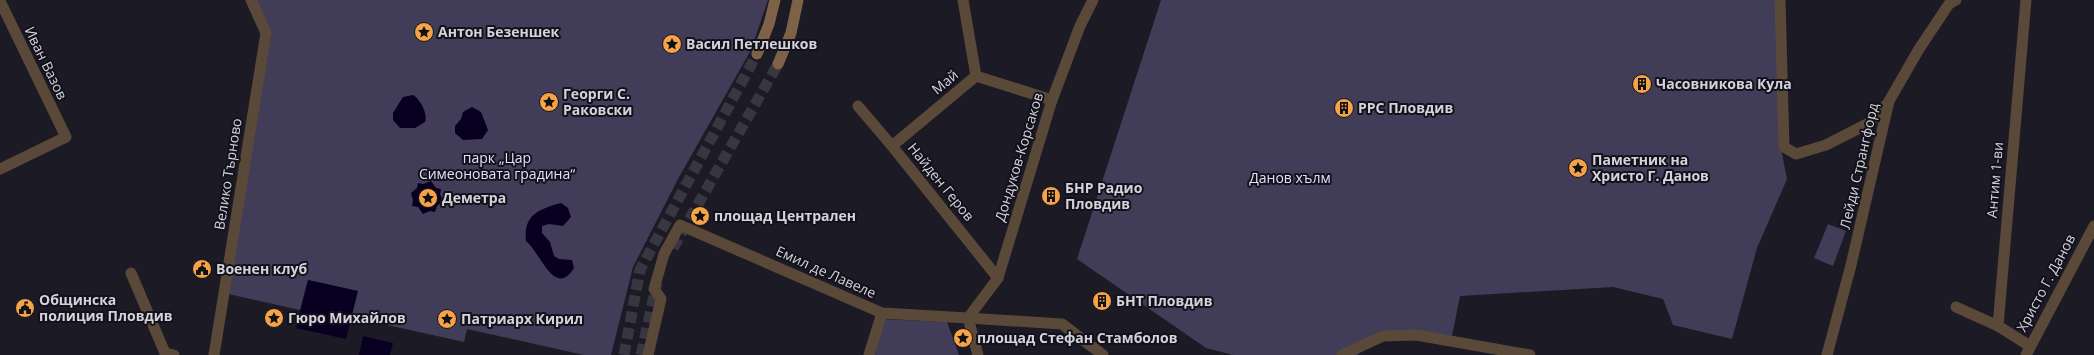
<svg xmlns="http://www.w3.org/2000/svg" width="2094" height="355" viewBox="0 0 2094 355" font-family="'Open Sans',sans-serif">
<rect width="100%" height="100%" fill="#1c1a25"/>
<g fill="#413c57">
<path d="M255,0H768L751,50L678,179L633,267L611,355H584L467,329L464,342L351,317L357,291L308,280L300,310L228,294L271,33Z"/>
<path d="M1161,0H1778L1780,143L1787,179L1757,248L1732,339L1673,325L1663,299L1613,287L1460,296L1452,336L1364,341L1358,355H1233L1206,348L1077,259Z"/>
<path d="M1828,224L1846,231L1833,266L1814,258Z"/>
<path d="M882,319L947,322L959,355H875Z"/>
</g>
<g fill="#090021">
<path d="M413,95C420,99 428,114 425,122L415,128H400L393,120V113L403,97Z"/>
<path d="M472,107L481,112L488,130L482,139L463,140L455,133V126L461,119L463,112Z"/>
<path d="M431,181L436,188L441,189L440,194L443,201L437,206L435,212L430,211L423,214L418,207L412,206L413,200L411,193L417,188L418,183L423,184Z"/>
<path d="M561,203L568,208L571,217L563,226L549,224L542,226V233L550,242L554,256L559,259L572,260L574,268C555,299 540,252 526,241C523,215 539,209 561,203Z"/>
<path d="M308,280L358,291L346,339L296,328Z"/>
<path d="M363,336L393,343L390,355H359Z"/>
</g>
<g fill="none" stroke-linecap="round" stroke-linejoin="round">
<g stroke="#383640" stroke-width="11" stroke-dasharray="11 5.5" stroke-linecap="butt">
<path d="M673,248L778,64"/>
<path d="M624,355L640,270L757,54"/>
<path d="M641,355L657,283"/>
</g>
<g stroke="#5a4938" stroke-width="11">
<path d="M131,273L165,353L174,355"/>
<path d="M1956,307L1998,326"/>
<path d="M214,355L266,33"/>
<path d="M648,355L661,299L654,289L664,254L680,225L882,313L968,318L978,355"/>
<path d="M869,355L882,313"/>
</g>
<g stroke="#5a4938" stroke-width="11">
<path d="M251,0L266,33"/>
<path d="M1780,0L1784,147L1796,154L1826,145L1869,123L1888,103"/>
<path d="M2026,0L1998,326L2030,346"/>
<path d="M976,76L1052,100"/>
<path d="M858,106L892,146L998,278"/>
<path d="M892,146L976,76L963,0"/>
<path d="M968,318L998,278L1052,100L1080,26L1093,0"/>
<path d="M968,318L1062,324L1103,355"/>
<path d="M1342,355L1383,336L1416,335L1530,355"/>
<path d="M1827,355L1851,265L1889,101L1919,49L1949,4L1956,0"/>
<path d="M2026,355L2094,226"/>
</g>
<path stroke="#5a4938" stroke-width="11" d="M0,1L66,137L0,169"/>
<g stroke="#7d6247" stroke-width="11">
<path d="M757,54L769,24L775,0"/>
<path d="M778,64L791,33L798,0"/>
</g>
</g>
<defs>
<symbol id="sight-disc" viewBox="-11 -11 22 22"><circle r="9.5" fill="#f5a346" stroke="#13111b"/><path d="M0-6L1.8-2.2L6-1.7L2.9 1.2L3.7 5.4L0 3.3L-3.7 5.4L-2.9 1.2L-6-1.7L-1.8-2.2Z" fill="#111"/></symbol>
<symbol id="building-disc" viewBox="-11 -11 22 22"><circle r="9.5" fill="#f5a346" stroke="#13111b"/><path d="M-4-6H4V6H1V3H-1V6H-4ZM-2.5-4.3h1.7v1.8h-1.7ZM.8-4.3h1.7v1.8H.8ZM-2.5-1h1.7V.8h-1.7ZM.8-1h1.7V.8H.8Z" fill="#111"/></symbol>
<symbol id="civic-disc" viewBox="-11 -11 22 22"><circle r="9.5" fill="#f5a346" stroke="#13111b"/><path d="M-.6-6.5H3V-4.5H.6V-3L4-1V1h2V6H-6V1h2V-1L-.6-3ZM-1.2 2.5V6h2.4V2.5Z" fill="#111"/></symbol>
</defs>
<g fill-rule="evenodd">
<use href="#sight-disc" x="413" y="21" width="22" height="22"/>
<use href="#sight-disc" x="661" y="33" width="22" height="22"/>
<use href="#building-disc" x="1631" y="73" width="22" height="22"/>
<use href="#sight-disc" x="538" y="91" width="22" height="22"/>
<use href="#building-disc" x="1333" y="97" width="22" height="22"/>
<use href="#sight-disc" x="1567" y="157" width="22" height="22"/>
<use href="#building-disc" x="1040" y="185" width="22" height="22"/>
<use href="#sight-disc" x="417" y="187" width="22" height="22"/>
<use href="#sight-disc" x="689" y="205" width="22" height="22"/>
<use href="#civic-disc" x="191" y="258" width="22" height="22"/>
<use href="#building-disc" x="1091" y="290" width="22" height="22"/>
<use href="#civic-disc" x="14" y="297" width="22" height="22"/>
<use href="#sight-disc" x="263" y="307" width="22" height="22"/>
<use href="#sight-disc" x="436" y="308" width="22" height="22"/>
<use href="#sight-disc" x="952" y="327" width="22" height="22"/>
</g>
<g text-anchor="middle" stroke-width="4" stroke-linejoin="round" paint-order="stroke">
<g font-size="14" font-weight="bold" fill="#d4d3da" stroke="#13111b" text-anchor="start">
<text x="438" y="37">Антон Безеншек</text>
<text x="686" y="49">Васил Петлешков</text>
<text x="1656" y="89">Часовникова Кула</text>
<text x="563" y="99">Георги С.<tspan x="563" dy="16">Раковски</tspan></text>
<text x="1358" y="113">РРС Пловдив</text>
<text x="1592" y="165">Паметник на<tspan x="1592" dy="16">Христо Г. Данов</tspan></text>
<text x="1065" y="193">БНР Радио<tspan x="1065" dy="16">Пловдив</tspan></text>
<text x="442" y="203">Деметра</text>
<text x="714" y="221">площад Централен</text>
<text x="216" y="274">Военен клуб</text>
<text x="39" y="305">Общинска<tspan x="39" dy="16">полиция Пловдив</tspan></text>
<text x="1116" y="306">БНТ Пловдив</text>
<text x="288" y="323">Гюро Михайлов</text>
<text x="461" y="324">Патриарх Кирил</text>
<text x="977" y="343">площад Стефан Стамболов</text>
</g>
<g font-size="14" fill="#d4d3da" stroke="#13111b">
<text transform="translate(46 63) rotate(64)" y="5">Иван Вазов</text>
<text transform="translate(945 82) rotate(-40)" y="5">Май</text>
<text transform="translate(1019 157) rotate(-73)" y="5">Дондуков-Корсаков</text>
<text transform="translate(1859 166) rotate(-77)" y="5">Лейди Странгфорд</text>
<text transform="translate(228 174) rotate(-81)" y="5">Велико Търново</text>
<text transform="translate(1995 180) rotate(-85)" y="5">Антим 1-ви</text>
<text transform="translate(941 182) rotate(51)" y="5">Найден Геров</text>
<text transform="translate(826 272) rotate(24)" y="5">Емил де Лавеле</text>
<text transform="translate(2046 283) rotate(-62)" y="5">Христо Г. Данов</text>
</g>
<g font-size="14" fill="#e4dffe" stroke="#13111b">
<text x="497" y="163">парк „Цар<tspan x="497" dy="16">Симеоновата градина“</tspan></text>
<text x="1290" y="183">Данов хълм</text>
</g>
</g>
</svg>
